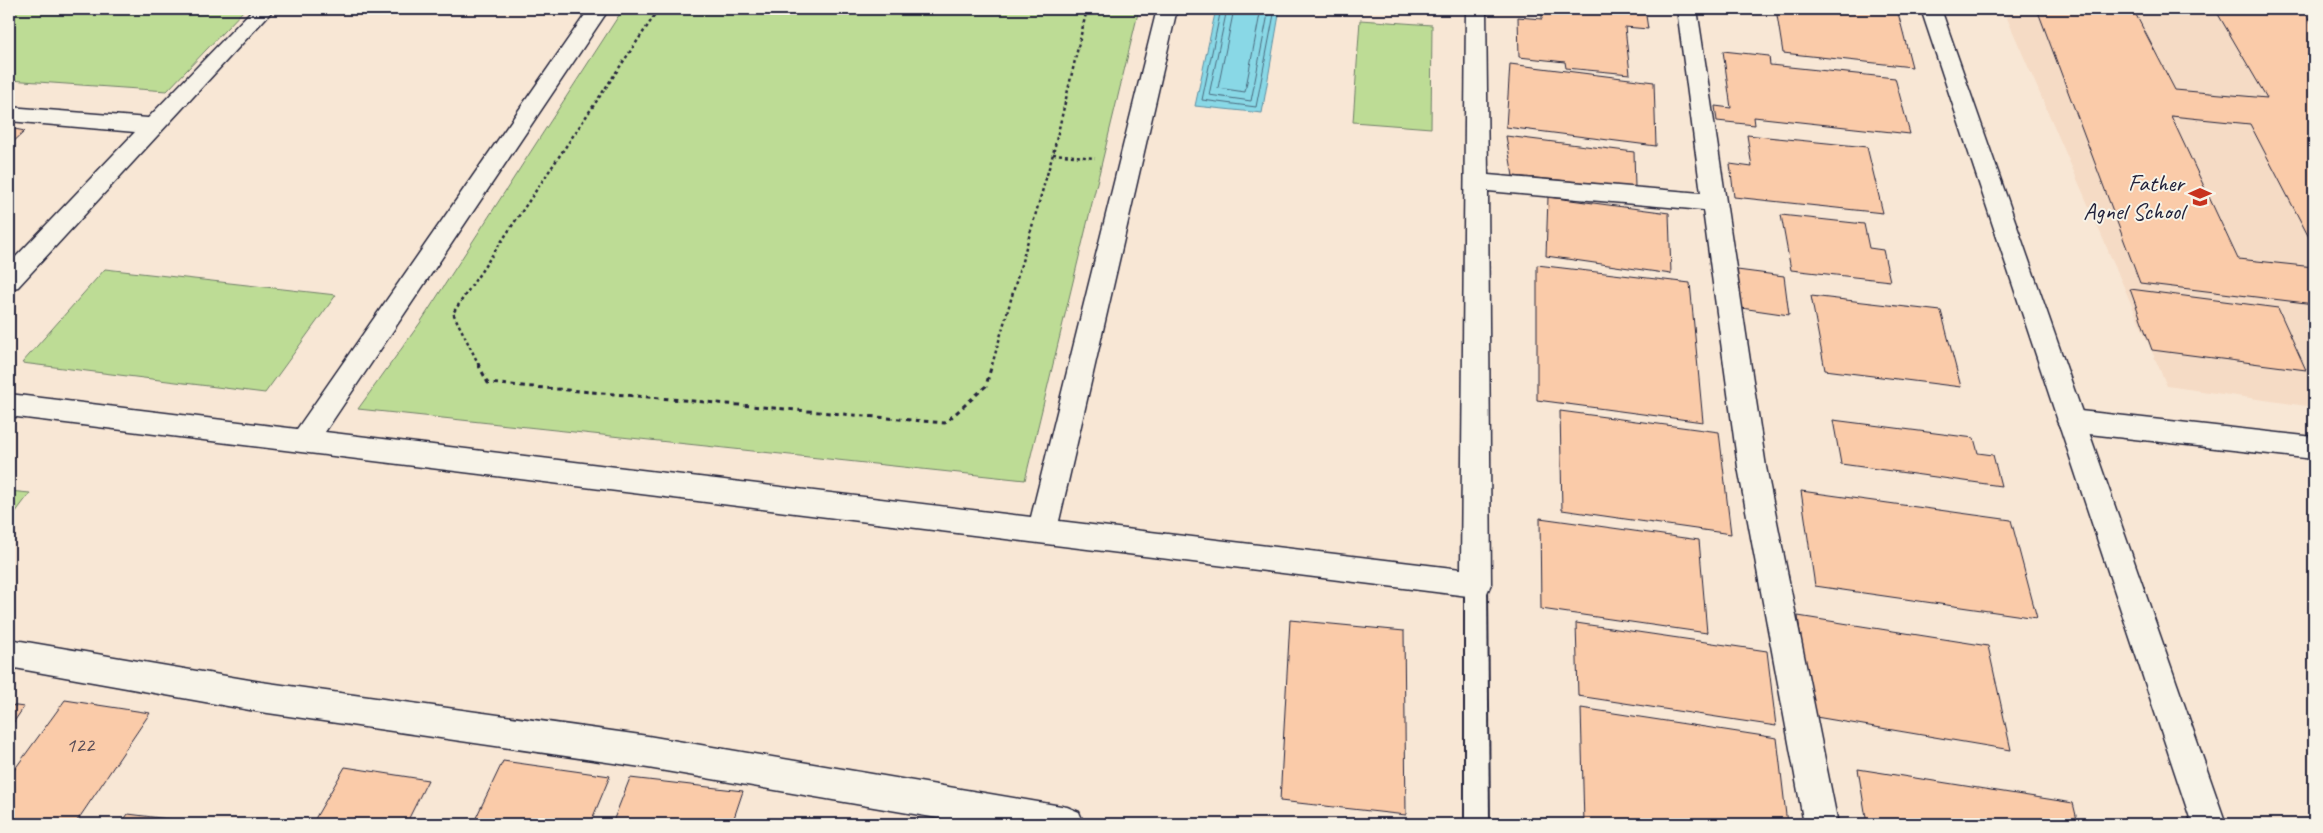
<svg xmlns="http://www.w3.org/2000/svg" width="2323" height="833" viewBox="0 0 2323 833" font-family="Caveat,sans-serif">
<rect width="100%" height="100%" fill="#f8e7d5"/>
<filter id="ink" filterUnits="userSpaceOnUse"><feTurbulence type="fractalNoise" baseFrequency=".02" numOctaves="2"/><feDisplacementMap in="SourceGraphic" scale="10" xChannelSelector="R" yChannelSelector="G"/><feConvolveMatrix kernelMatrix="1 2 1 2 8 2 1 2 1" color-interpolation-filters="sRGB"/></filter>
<g filter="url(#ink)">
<path fill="#f5dbc5" d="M2003,9H2314V407L2167,386Z"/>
<g fill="#bddc95" stroke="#707f68">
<path d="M9,9H245L167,91L9,80Z"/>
<path d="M623,9H1139L1025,480L358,409L420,323Z"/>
<path d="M1360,20L1432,25L1431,128L1353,122Z"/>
<path d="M105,269L336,295L265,393L22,363Z"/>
<path d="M9,491L30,493L9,521Z"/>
</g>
<path fill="#89d8e6" stroke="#608fa2" d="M1216,9H1280L1262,113L1195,106Z"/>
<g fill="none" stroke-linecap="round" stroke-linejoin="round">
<g stroke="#4b6b7f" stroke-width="1">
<path d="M1221,9L1202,100L1256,107L1275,9"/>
<path d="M1227,9L1209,95L1251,101L1269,9"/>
<path d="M1234,9L1218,88L1245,92L1261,9"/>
</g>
</g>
<g fill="#facba9" stroke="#22223b">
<path d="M1542,9H1645L1648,29L1625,27L1630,74L1566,68L1565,62L1519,57L1518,17L1542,19Z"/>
<path d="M1776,9H1897L1912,67L1783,53Z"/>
<path d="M2037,9H2133L2175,90L2267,98L2215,9H2314V11L2304,10L2314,29V247L2250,124L2171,116L2238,259L2314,267V304L2140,283Z"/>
<path d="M1723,51L1769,56L1770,65L1895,78L1910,134L1754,117L1755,125L1717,121L1715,106L1731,108Z"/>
<path d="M1510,64L1654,82L1656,146L1506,127Z"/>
<path d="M9,128L25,131L9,146Z"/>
<path d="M1747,135L1867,147L1883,213L1734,197L1730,164L1752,167Z"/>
<path d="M1506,136L1634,152L1635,187L1513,176Z"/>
<path d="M1548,197L1669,213L1671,274L1546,256Z"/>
<path d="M1781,215L1864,224L1869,248L1883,250L1890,281L1791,270Z"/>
<path d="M1537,265L1690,283L1703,422L1537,400Z"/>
<path d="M1737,270L1784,276L1789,315L1741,308Z"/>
<path d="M2130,289L2278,308L2306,370L2152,350Z"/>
<path d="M1811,296L1941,311L1961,387L1825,370Z"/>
<path d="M1560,411L1719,432L1731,534L1562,510Z"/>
<path d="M1833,420L1974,438L1978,453L1993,455L2001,486L1841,464Z"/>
<path d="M1801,491L2011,520L2037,618L1815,586Z"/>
<path d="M1540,518L1699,540L1707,633L1541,609Z"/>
<path d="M1798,616L1988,646L2011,750L1810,716Z"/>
<path d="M1290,620L1404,631L1406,815L1280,801Z"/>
<path d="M1576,623L1767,651L1776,726L1578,696Z"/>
<path d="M65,700L150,713L75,824H9V777Z"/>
<path d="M9,705L24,707L9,729Z"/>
<path d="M1581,708L1777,738L1787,824H1584Z"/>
<path d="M503,761L610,776L590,824H473Z"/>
<path d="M345,767L428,780L406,824H312Z"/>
<path d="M1858,769L2073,803L2078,824H1867Z"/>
<path d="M630,778L743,791L732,824H612Z"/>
<path d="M128,814L209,824H121Z"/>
</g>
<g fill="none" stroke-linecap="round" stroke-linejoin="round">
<defs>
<path id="lane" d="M1476,574L1484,577L1487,584L1489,824H1465V584L1468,577Z"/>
<g id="street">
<path d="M253,9H274L18,287L9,289V264L135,132L9,121V107L148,118Z"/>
<path d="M589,9H609L325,432L1031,517L1157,9H1177L1059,521L1461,569L1466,9H1486L1488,175L1701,193L1677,9H1697L1766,467L1838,824H1804L1738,467L1703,210L1488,191L1491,584L1487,593L1476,597L9,416V394L297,429Z"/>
<path d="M2071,410L2314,437V459L2071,432L2061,429L2057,421L2061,413Z"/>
<path d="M9,639L261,682L648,736L1067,807L1079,812L1084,824H972L648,768L261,712L9,667Z"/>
</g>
<path id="secondary" d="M1921,9H1941L2226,824H2192Z"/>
</defs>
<use href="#lane" stroke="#22223b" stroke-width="4"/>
<use href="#street" stroke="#22223b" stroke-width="3"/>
<use href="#secondary" stroke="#22223b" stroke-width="3"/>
<g stroke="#22223b" stroke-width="2.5" stroke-dasharray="3 3" stroke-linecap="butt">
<path d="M1053,154L1095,158"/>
<path d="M479,365L453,313L659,9"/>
<path d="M992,365L1053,154L1087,9"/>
</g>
<path stroke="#22223b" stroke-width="3" stroke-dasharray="4.5 4.5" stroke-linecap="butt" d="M478,364L488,383L945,423L986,386L992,364"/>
<use href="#lane" fill="#f7f3e8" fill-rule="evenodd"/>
<use href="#street" fill="#f7f3e8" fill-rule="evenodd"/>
<use href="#secondary" fill="#f7f3e8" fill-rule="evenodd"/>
</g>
</g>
<defs>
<symbol id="school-bare" viewBox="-9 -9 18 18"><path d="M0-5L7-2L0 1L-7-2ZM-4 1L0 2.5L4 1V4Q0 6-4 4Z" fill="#c8321e" stroke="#f7f3e8" stroke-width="2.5" paint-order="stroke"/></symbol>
</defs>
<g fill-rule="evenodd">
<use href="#school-bare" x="2184" y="181" width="32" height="32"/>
</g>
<g text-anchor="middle" stroke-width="4" stroke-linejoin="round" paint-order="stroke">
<g font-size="21" fill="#584c56">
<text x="80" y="752">122</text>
</g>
<g font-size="24" fill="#22223b" stroke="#f7f3e8" text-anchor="end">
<text x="2184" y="191">Father<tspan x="2184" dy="28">Agnel School</tspan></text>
</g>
</g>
<rect width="2323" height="833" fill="none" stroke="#f7f3e8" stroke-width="30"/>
<rect x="15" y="15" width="2293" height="803" fill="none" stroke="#22223b" stroke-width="2" filter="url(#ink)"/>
</svg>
